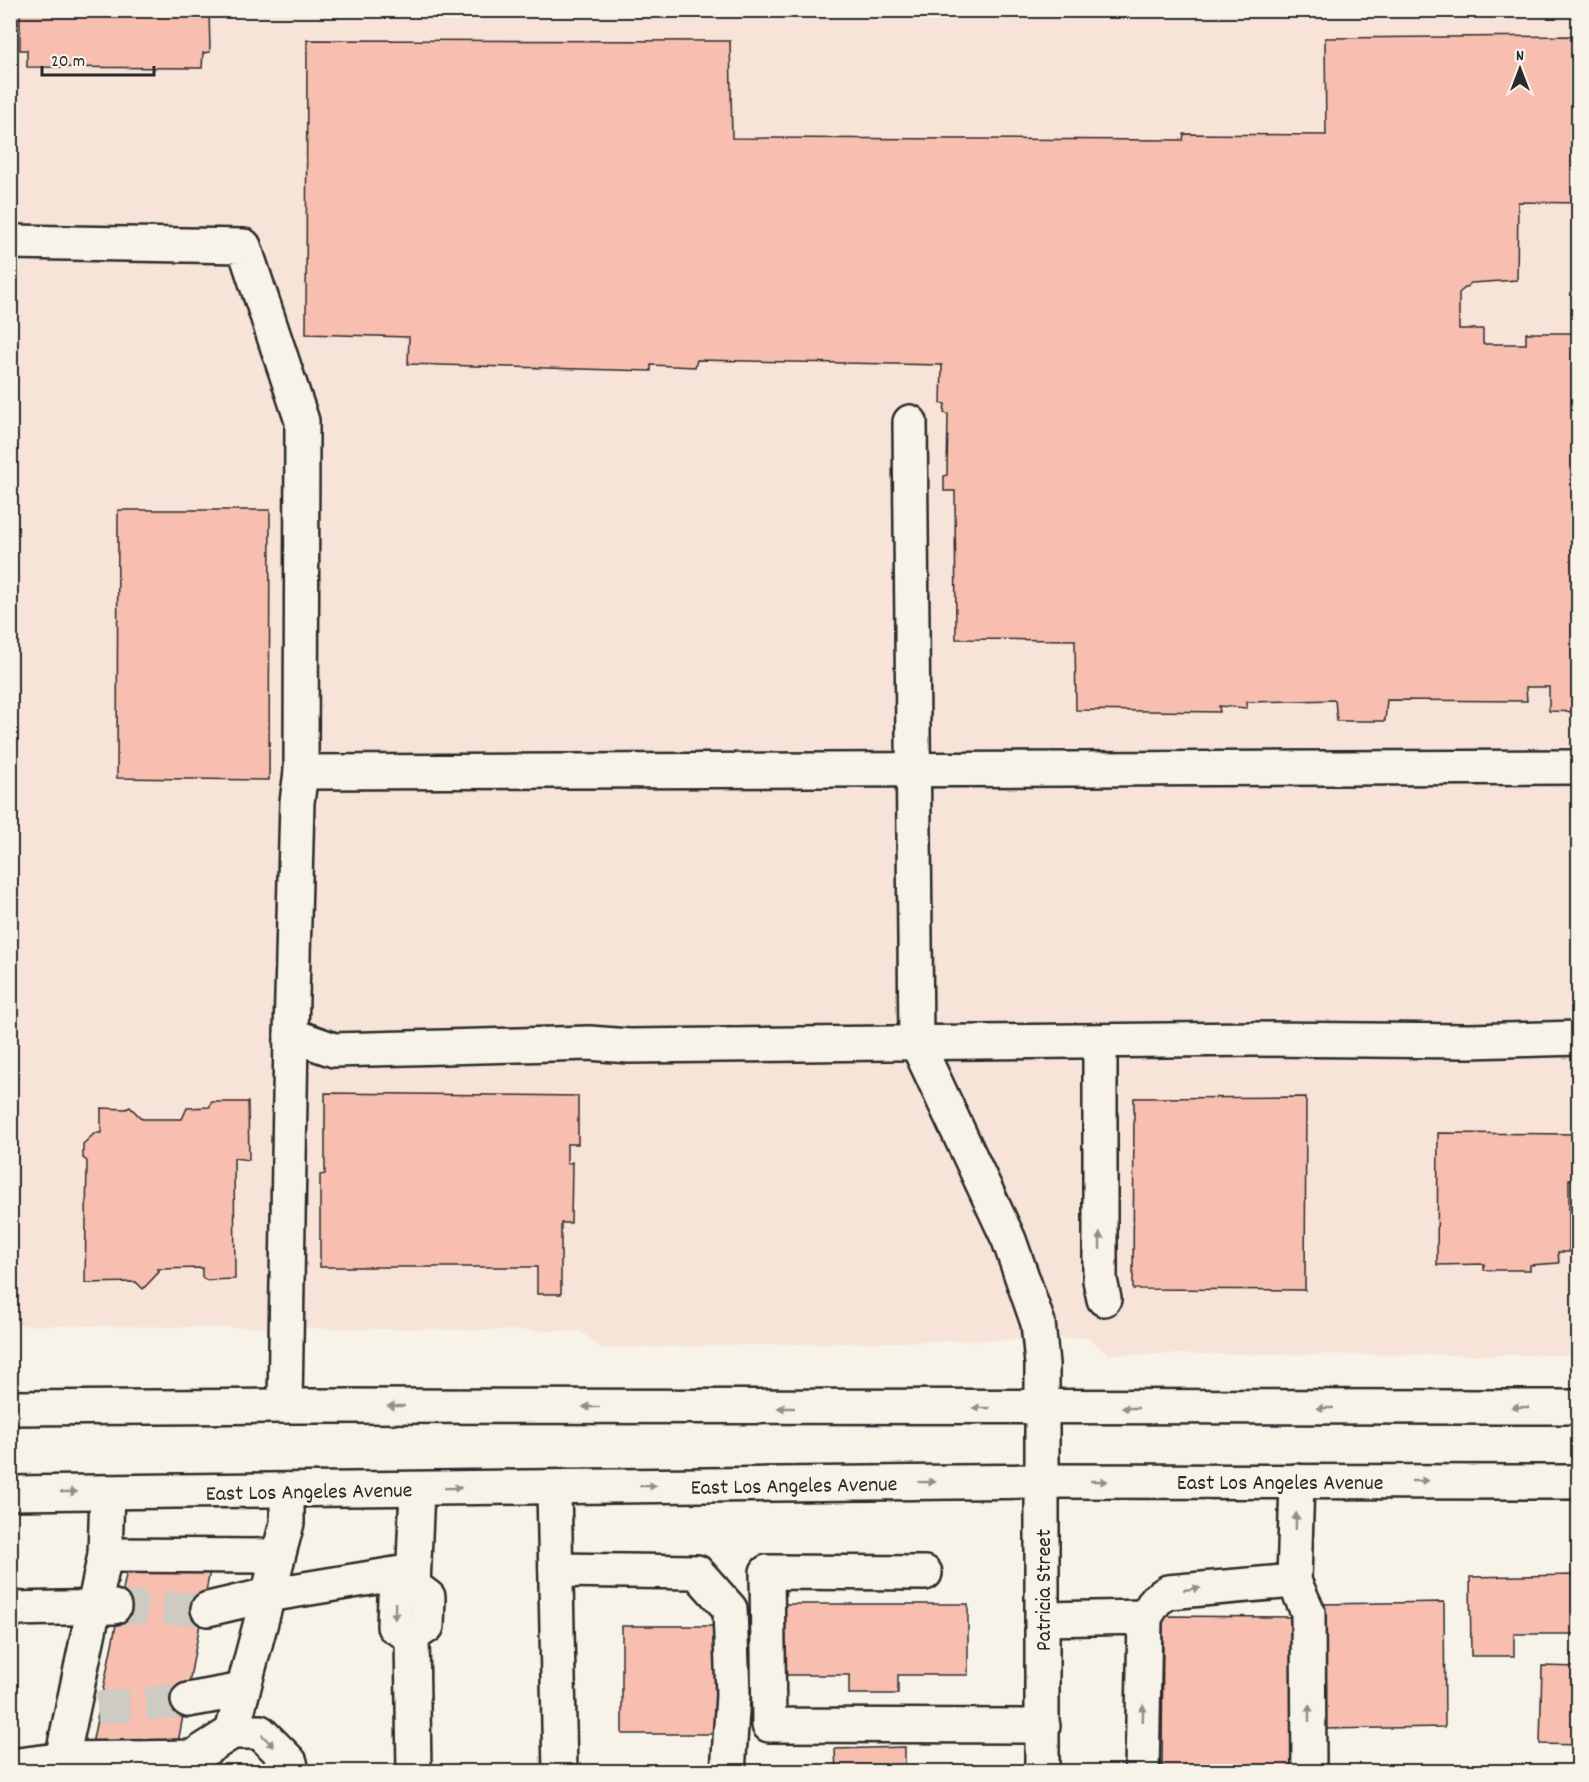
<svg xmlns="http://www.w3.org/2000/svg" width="1589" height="1782" viewBox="0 0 1589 1782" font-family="Dekko,sans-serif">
<rect width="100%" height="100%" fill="#f7f3e8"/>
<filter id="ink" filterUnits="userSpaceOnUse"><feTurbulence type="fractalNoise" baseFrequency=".0167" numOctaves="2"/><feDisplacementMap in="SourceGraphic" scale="12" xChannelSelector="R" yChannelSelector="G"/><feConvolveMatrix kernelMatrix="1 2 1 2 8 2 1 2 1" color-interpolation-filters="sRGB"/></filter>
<g filter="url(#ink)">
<path fill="#f7e3d7" d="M11,11H1578V1355L1108,1354L1089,1338L601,1348L580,1331L11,1325Z"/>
<g fill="#f8beb0" stroke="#2b2b2b" stroke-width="1.5">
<path d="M20,10H209L210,52L203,53L202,68L27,67V50H20Z"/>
<path d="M1578,36V203L1518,202L1517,280L1471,283L1459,293V329H1483V344H1526V333H1578V712L1549,711V687H1526L1527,701L1387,700L1385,721H1337L1335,700L1247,702V708L1219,706L1220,712L1076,710L1075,640L956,639L955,491H944V476L947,475L948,414L944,413L945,404L941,403L942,365L697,360L695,367L651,365V371L408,364L409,337L306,334L307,40L730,41L732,138L1183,140L1184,134L1326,135L1325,38Z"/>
<path d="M118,510H270L269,780L117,778Z"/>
<path d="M325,1093L578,1096V1144H567V1164L572,1162L571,1223H561V1294H537V1267H320V1175L325,1174Z"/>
<path d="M1306,1097L1305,1290L1133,1289L1134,1098Z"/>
<path d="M211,1102H248L249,1160L234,1158L235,1279L206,1280L202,1277V1268L158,1269L159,1272L143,1289L136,1282L85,1283L87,1161L83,1158V1144L95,1133H101V1108L126,1109L130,1107L142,1119H182L187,1108L210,1107Z"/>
<path d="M1438,1133L1578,1134V1181L1569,1179V1252H1558L1559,1263L1530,1265V1270H1484V1264L1437,1265Z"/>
<path d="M128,1565H211L177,1748L91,1749Z"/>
<path d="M1576,1575L1577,1634H1514V1656H1471L1470,1577Z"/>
<path d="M1444,1602L1445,1727L1324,1729L1323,1604Z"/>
<path d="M777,1604H968V1675H898V1694H849V1675H777Z"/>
<path d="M1163,1616L1295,1617L1293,1772H1162Z"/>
<rect x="622" y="1626" width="101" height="108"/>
<path d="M1542,1666L1578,1667V1745L1540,1744Z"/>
<path d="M905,1747V1772H836L835,1749Z"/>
<rect x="1529" y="1769" width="49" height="3"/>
</g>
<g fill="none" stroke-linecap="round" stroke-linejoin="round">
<g stroke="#cecbc2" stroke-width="33" stroke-dasharray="33 16" stroke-linecap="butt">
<path d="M114,1607L208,1609"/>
<path d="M97,1708L188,1700"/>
</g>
<defs>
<g id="minor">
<path d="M10,242L244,246L302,421L301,772L297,802L291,1035"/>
<path d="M910,422L916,1041L1009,1240L1038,1323L1042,1364V1772"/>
<path d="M301,772L1578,767"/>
<path d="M1100,1043V1280L1104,1299"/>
<path d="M285,1406L291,1035L334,1050L589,1043L629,1046L1255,1039L1469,1041L1578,1038"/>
<path d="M1297,1481L1294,1581L1308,1612L1309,1772"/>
<path d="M554,1488L560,1772"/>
<path d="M105,1555L278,1556"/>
<path d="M556,1570L697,1572L730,1609L733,1695L728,1772"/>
<path d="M925,1573L767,1572L769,1725L1043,1726"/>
<path d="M413,1586L417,1489"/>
<path d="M10,1609L114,1607"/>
<path d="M208,1609L268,1595L413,1571"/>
<path d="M1145,1617L1156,1600L1168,1592L1294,1581"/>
<path d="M1042,1619L1145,1617L1142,1772"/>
<path d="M412,1636L414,1772"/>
<path d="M412,1636L394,1626L395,1598L413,1586"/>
<path d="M412,1636L427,1626L428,1597L413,1586"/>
<path d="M188,1700L243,1690"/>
<path d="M232,1732H260L290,1762L292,1772"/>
<path d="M62,1759L105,1555L107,1492"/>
<path d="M10,1766L65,1759L193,1757L232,1732L287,1523V1490"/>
</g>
<g id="major">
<path d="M10,1408L285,1406L1578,1407"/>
<path d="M10,1493L1041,1481L1578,1482"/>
</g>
</defs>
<use href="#minor" stroke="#2b2b2b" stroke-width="38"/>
<use href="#major" stroke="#2b2b2b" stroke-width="38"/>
<use href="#minor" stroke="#f7f3e8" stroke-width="33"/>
<use href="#major" stroke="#f7f3e8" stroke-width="33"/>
</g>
<defs><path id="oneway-solid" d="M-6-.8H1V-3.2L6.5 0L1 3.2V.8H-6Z" transform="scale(1.5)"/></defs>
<g fill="#918f8a">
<use href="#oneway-solid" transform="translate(1100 1241) rotate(-90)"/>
<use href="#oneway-solid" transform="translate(396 1406) rotate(-180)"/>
<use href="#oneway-solid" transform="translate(591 1407) rotate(-180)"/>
<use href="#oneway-solid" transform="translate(1520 1407) rotate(180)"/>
<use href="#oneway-solid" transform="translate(786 1408) rotate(-180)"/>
<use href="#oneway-solid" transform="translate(981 1408) rotate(-180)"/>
<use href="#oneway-solid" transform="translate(1130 1408) rotate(180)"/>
<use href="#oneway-solid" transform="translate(1325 1408) rotate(180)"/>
<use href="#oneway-solid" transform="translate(1099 1481)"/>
<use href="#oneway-solid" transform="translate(1420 1481)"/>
<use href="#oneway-solid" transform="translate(927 1482) rotate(-1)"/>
<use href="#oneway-solid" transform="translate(648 1486) rotate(-1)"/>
<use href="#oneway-solid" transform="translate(453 1488) rotate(-1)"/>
<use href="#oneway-solid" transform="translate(69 1492) rotate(-1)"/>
<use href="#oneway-solid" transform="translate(1296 1521) rotate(-88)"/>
<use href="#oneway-solid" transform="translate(1192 1589) rotate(-6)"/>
<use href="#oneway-solid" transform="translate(395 1611) rotate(91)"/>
<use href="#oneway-solid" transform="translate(1143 1713) rotate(-89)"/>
<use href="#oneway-solid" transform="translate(1309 1713) rotate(-90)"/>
<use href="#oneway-solid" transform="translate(268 1741) rotate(45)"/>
</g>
</g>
<g text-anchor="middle" stroke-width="6" stroke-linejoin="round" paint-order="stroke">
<g font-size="22" fill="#2b2b2b" stroke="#f7f3e8">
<text x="1280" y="1489">East Los Angeles Avenue</text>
<text transform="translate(794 1484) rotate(-1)" y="8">East Los Angeles Avenue</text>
<text transform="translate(309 1490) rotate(-1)" y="8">East Los Angeles Avenue</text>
<text transform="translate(1042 1590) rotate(-90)" y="8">Patricia Street</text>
</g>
</g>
<rect width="1589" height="1782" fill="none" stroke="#f7f3e8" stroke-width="36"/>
<rect x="18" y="18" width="1553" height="1746" fill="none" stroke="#2b2b2b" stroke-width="2" filter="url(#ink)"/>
<g transform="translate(1520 69)" stroke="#f7f3e8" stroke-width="4.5" paint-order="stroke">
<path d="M0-4.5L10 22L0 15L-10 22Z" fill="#2b2b2b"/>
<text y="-9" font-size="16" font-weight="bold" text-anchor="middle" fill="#2b2b2b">N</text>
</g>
<path d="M42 66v9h112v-9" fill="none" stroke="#2b2b2b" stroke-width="3"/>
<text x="51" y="66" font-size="18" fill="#2b2b2b" stroke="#f7f3e8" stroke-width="4.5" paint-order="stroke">20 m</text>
</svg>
